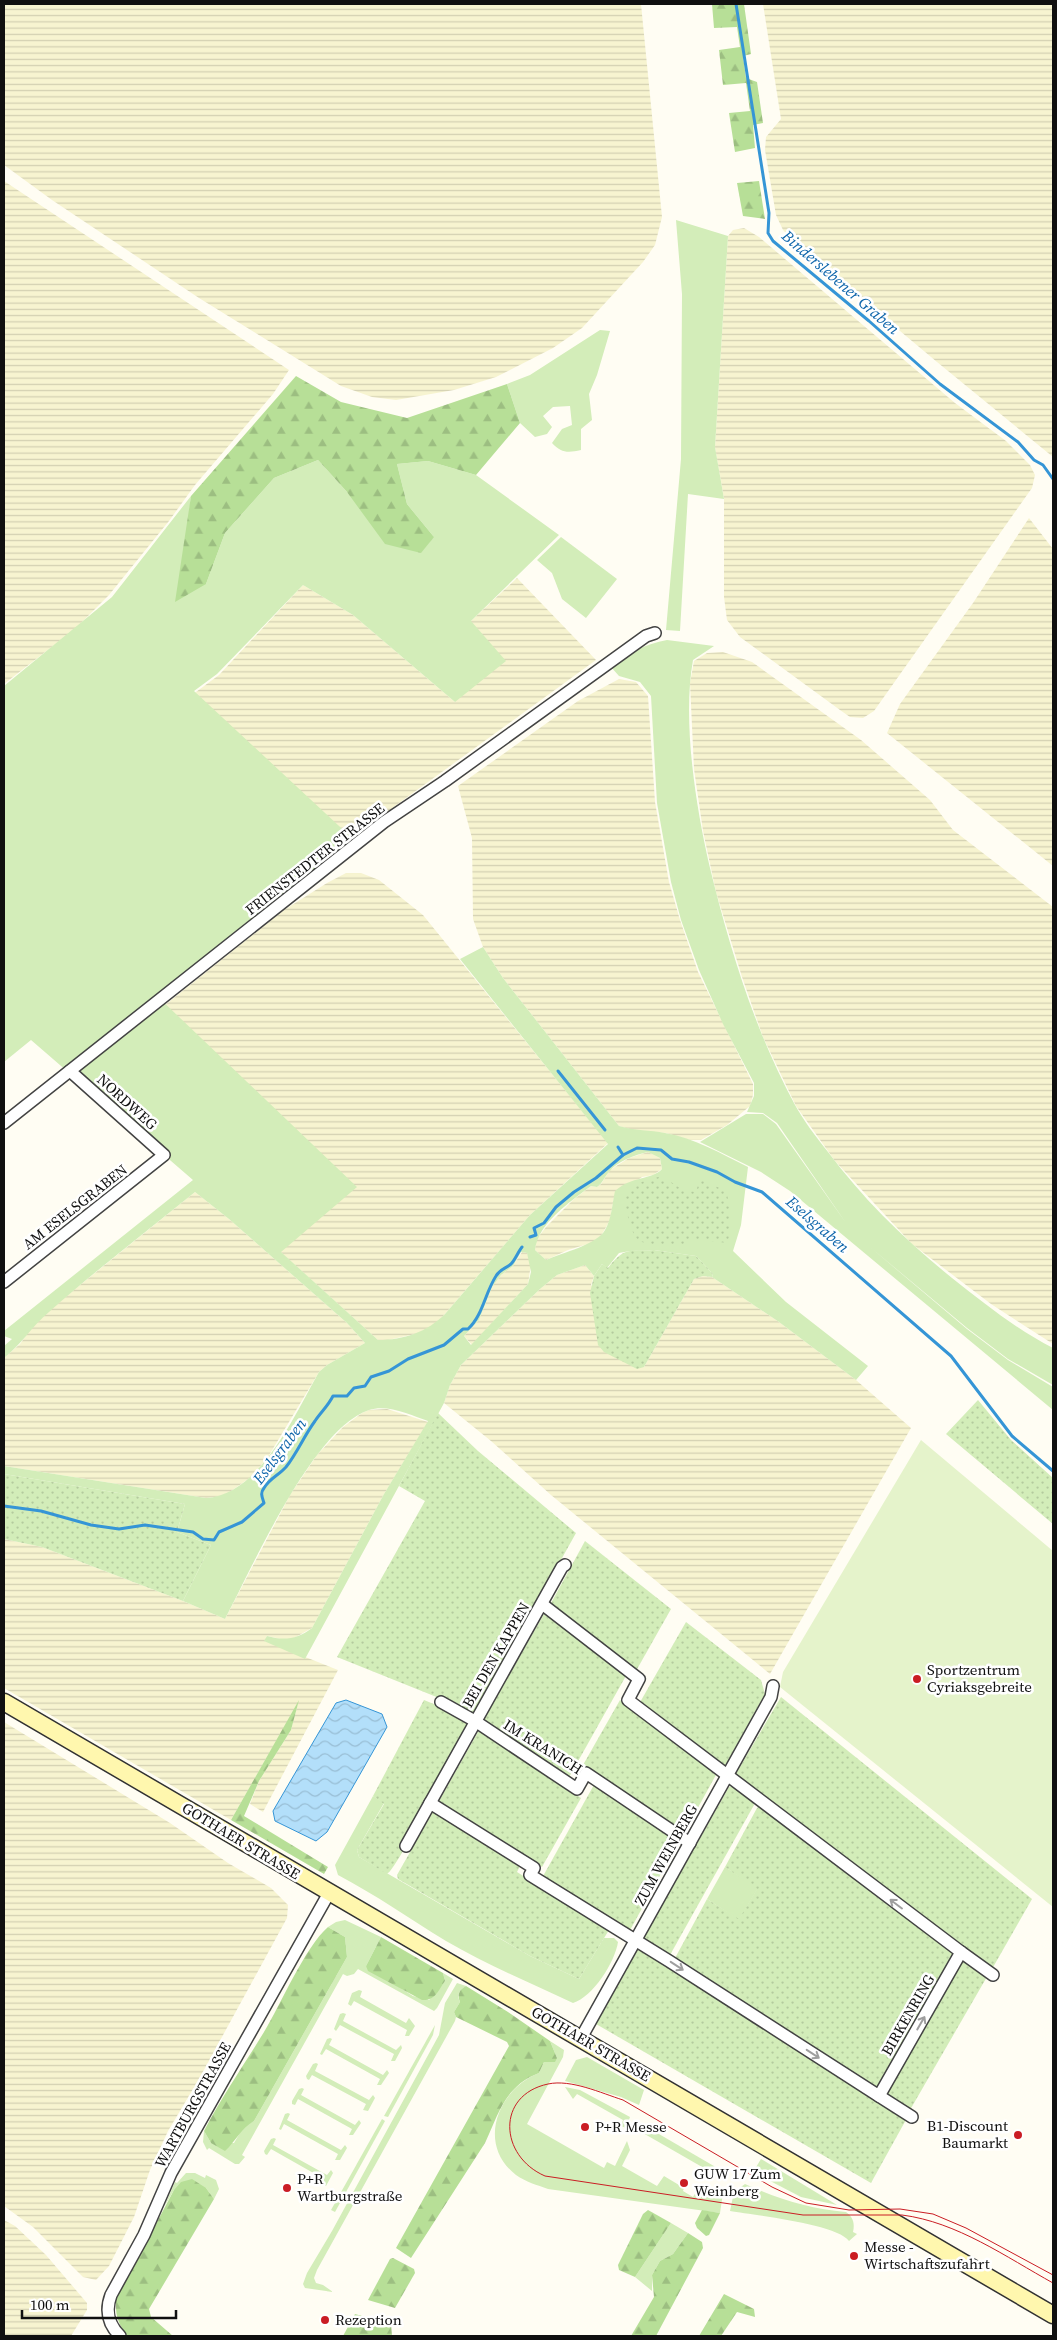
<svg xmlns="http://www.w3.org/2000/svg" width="1057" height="2340" viewBox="0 0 1057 2340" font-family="'Source Serif 4',serif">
<defs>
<pattern id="farmland-rules" width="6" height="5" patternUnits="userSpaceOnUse" patternTransform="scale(1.25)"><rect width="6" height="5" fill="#f7f4d0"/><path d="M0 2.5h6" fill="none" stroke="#d3d0b2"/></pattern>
<pattern id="forest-firs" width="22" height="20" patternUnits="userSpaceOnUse" patternTransform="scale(1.25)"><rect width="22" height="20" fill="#b7df97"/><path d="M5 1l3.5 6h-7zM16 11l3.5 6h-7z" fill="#9cbe81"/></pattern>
<pattern id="garden-dots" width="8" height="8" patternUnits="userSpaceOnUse" patternTransform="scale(1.25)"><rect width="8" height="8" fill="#d3edb9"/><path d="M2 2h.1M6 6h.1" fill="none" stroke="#b4ca9e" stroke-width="1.8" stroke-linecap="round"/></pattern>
<pattern id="water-waves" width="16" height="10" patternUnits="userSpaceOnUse" patternTransform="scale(1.25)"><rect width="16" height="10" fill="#b3dffa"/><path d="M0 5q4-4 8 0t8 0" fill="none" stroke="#99bed5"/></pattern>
</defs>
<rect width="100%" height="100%" fill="#fffdf3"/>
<g fill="url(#farmland-rules)">
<path d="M4,4H641L662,217L655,245L643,262L582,328L553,348L496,377L454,390L396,400L372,397L341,386L199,298L52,200L4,165Z"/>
<path d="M763,4H1053V457L937,362L795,243L783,230L776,215L765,150L766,137L781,119Z"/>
<path d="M4,181L289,370L273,394L195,485L169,521L109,595L76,628L4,684Z"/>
<path d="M744,228L759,237L955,403L1006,441L1030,465L1035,475L1032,488L874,711L863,718L850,717L840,710L740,637L727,620L724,597V499L715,447L728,236L733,230Z"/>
<path d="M1029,518L1053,549V866L887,733L900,704L973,603Z"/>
<path d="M517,578L596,660L395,806L72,1059L4,688L131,740L219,675L303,585L353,615L455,702L471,621Z"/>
<path d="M723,652L752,662L861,740L930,800L953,830L1053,907V1344L991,1304L912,1244L835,1161L796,1106L763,1037L742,977L716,892L703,831L694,769L690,683L694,661L707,653Z"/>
<path d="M619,679L636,682L648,696L655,802L669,882L680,920L698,972L753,1084V1095L750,1106L727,1125L701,1140H690L666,1133L636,1131L619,1126L503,978L483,947L473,919L472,838L458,786L578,701Z"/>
<path d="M346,873H361L379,880L423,915L608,1143L530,1215L438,1322L420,1333L388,1340H378L81,1072L284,910L327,883Z"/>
<path d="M648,1152L660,1158L662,1169L653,1175L642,1177L614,1197L610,1220L601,1236L591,1243L568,1250L546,1260L535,1250L536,1240L546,1227L573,1200L591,1186L597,1187L601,1184L610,1170L629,1158Z"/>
<path d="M195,1192L229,1219L347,1323L365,1343L327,1365L319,1372L268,1457L251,1477L224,1496L206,1498L4,1466V1358L20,1344L35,1323L69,1294Z"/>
<path d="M522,1252L527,1253L531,1264L528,1284L472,1345L464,1336L479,1320L492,1287L501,1275L513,1266Z"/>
<path d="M585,1265L594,1276L591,1285L644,1367L694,1279L703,1276L712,1277L779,1322L856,1380L911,1428L770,1674L551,1495L491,1441L444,1403L450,1385L461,1365L540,1289L557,1275Z"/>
<path d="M387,1409L428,1422L384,1494L312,1628L294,1638L285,1640L267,1636L265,1641L338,1670L263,1812L250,1804L259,1781L291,1730L298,1703L231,1820L4,1688V1539L42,1547L183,1601L225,1619L290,1495L317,1455L343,1427L362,1413L369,1410Z"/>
<path d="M4,1722L170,1823L228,1863L271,1888L288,1905L287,1918L199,2079L168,2131L150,2170L134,2217L109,2266L96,2280L83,2277L33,2227L4,2206Z"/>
<path d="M4,2220L15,2226L46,2255L87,2303V2310L71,2336H4Z"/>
</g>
<g fill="#d3edb9" fill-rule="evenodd">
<path d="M676,220L728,236L715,447L724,499L688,494L680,631L666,630L681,459L682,294Z"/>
<path d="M600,330L610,331L597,375L589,394L592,420L581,429V450C568,453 561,453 552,443L562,429L572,425L570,406L553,407L543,416L552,427L547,434L535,437L520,423L507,384L530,375Z"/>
<path d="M318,460L347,492L434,537L407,504L397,464L428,461L476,475L559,535L471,621L506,661L455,702L353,615L303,585L217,674L194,691L353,839L156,995L357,1187L281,1252L378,1340C404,1340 427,1332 445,1314L530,1215L608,1144L460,959L483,947L503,978L619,1126C635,1131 650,1130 665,1133C694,1138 722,1154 748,1167L741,1225L733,1251L786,1302L868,1366L856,1380L779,1322L712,1277L713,1274L696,1256L654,1250L630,1251L619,1253L607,1268L602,1264L594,1276L585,1265L557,1275L540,1289L461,1365L450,1385L444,1403L305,1659L264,1641L267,1636C284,1641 298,1639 312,1628L384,1494L428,1421C410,1415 388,1404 369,1410C313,1428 252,1568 225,1619L183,1601L211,1545L177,1532L185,1504L4,1474V1466L206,1498C260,1495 295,1414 319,1372L327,1365L365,1343L347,1323L229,1219L195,1192C146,1232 96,1270 49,1312C32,1326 21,1345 4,1358V1346L12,1339L4,1336V1331L193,1180L31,1040L4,1062V686L112,597L191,496L187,533L206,584L225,533L274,478ZM648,1152L660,1158L662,1169C652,1180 631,1176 615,1191C612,1204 612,1218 605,1230C598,1244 562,1253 546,1260L535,1250C538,1223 570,1202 591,1186L597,1187C603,1183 604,1177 609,1172C617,1161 635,1155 648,1152ZM521,1252L527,1253L531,1272L528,1284L471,1345L464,1336L479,1320L492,1287L501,1275L513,1266Z"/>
<path d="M561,537L617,579L586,618L562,599L552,573L537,560Z"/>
<path d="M667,640L714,646L693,660C682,721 696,808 710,868C730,950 755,1031 795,1105C804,1121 816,1137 828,1152C864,1200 905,1240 952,1278C984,1303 1017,1330 1053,1348V1385L1008,1359L967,1328L870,1247L967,1329L1008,1360L1053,1387V1410L790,1191L761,1172L700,1142L746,1114H763L776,1124L846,1223L777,1123L763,1113L747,1112L754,1096V1083L723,1024L699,970L681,920L671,882L657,803L651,696L640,682L619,676L611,667C629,653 645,644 667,640Z"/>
<path d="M373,1796L384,1803L357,1850L359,1857L530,1956L579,1979L604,1938H614L618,1942C615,1962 593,1997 573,2003C531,1983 487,1965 446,1941C410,1919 376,1895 338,1875L335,1865Z"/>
<path d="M725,1867L758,1888L739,1920L707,1899Z"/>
<path d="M345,1920L381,1937L366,1966L413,1996L429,2000L445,1981L443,1973L453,1979L437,2008L434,2011L358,1969L354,1974L347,1976L343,1974L242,2155L245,2157L239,2164H235L209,2148L207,2150L203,2142L204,2131L211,2143H234L244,2126L254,2121L347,1957L345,1937L328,1927L336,1922Z"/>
<path d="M457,1983L466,1986C460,1990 456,1995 460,2002L454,2012L456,2017L455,2021L317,2270L314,2278L316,2283L323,2285L333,2292L305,2288L303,2284L307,2273L332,2231L439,2035L445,2003Z"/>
<path d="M359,1990L362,1991L360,1997L406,2023L409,2018L415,2026L409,2036H405L407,2030L354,2001L351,2006L348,2004L352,1993Z"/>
<path d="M343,2013L346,2014L343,2021L396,2050L401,2045L402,2048L395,2061H391L394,2054L340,2025L336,2031L334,2029L340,2014Z"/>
<path d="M435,2025L433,2035L388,2117L384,2116Z"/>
<path d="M330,2038L332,2039L329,2045L383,2075L387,2070L389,2073L381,2085H377L380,2079L326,2049L322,2055L320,2054L327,2039Z"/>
<path d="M550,2041L564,2050L563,2057L527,2124L604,2168L607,2162L615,2166L627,2141L630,2150L622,2166L657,2186L664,2176L684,2188L683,2191L693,2197L701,2184L716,2192L723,2193L720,2213L548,2189C537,2185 526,2182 516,2175C476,2144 498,2089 539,2073L544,2062L557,2058Z"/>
<path d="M587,2057L644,2090L639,2105L621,2097L565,2081L576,2060Z"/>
<path d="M316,2063L318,2064L315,2071L369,2100L373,2095L375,2098L368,2111L363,2110L366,2104L312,2075L309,2080L307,2079L306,2076L313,2064Z"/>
<path d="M565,2087L580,2090L630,2117L626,2128L621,2126L623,2120L577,2094L573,2099Z"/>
<path d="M302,2088L304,2089L301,2095L355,2125L359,2120L361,2123L353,2135H349L352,2129L298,2099L295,2105L292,2104V2101L299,2089Z"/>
<path d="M288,2113L290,2114L287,2120L341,2150L345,2145L347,2148L340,2160H335L338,2154L284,2124L281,2130L279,2129L285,2114Z"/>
<path d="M382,2119L385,2121L335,2212L331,2210Z"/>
<path d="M640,2123L719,2169L716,2175L636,2129Z"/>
<path d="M274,2138L276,2139L273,2145L327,2175L331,2170L333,2173L326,2186L321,2185L324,2179L271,2149L267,2155L265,2154L264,2151L271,2139Z"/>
<path d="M761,2159L837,2205L801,2197L753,2172Z"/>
<path d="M186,2173H195L205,2178L206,2175L216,2180L219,2189L214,2199L206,2188L174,2190L164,2207L175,2182L177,2183Z"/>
<path d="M745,2184C778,2199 810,2209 846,2212C853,2217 855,2223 853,2232L857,2234L849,2241C837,2224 754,2215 730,2211L734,2192Z"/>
<path d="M671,2223L688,2233L673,2254L660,2261L652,2275V2291L635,2277Z"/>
</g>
<g fill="url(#forest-firs)">
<path d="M712,4H744L751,54L743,56L746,78L757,82L763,123L753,125L755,148L735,152L729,113L750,111L746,83L723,85L719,50L740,47L737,27L714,28Z"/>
<path d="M759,181L765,219L743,216L737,183Z"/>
<path d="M296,376L341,402L407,418L507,384L520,423L476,475L428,461L397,464L407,504L434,537L421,553L385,544L347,492L318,460L274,478L225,533L206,584L175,602L191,496Z"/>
<path d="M299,1700L291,1730L259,1781L244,1816L328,1867L324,1874L231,1820Z"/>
<path d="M328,1927L345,1937L347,1957L254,2121C241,2128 236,2141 225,2151L211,2143L204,2131C222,2096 244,2065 264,2032C281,2004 305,1947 328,1927Z"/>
<path d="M381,1937L443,1973L445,1981C438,1991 435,2001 422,2000L368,1971L366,1966Z"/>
<path d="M466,1986L508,2012L550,2041L557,2058L555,2062H544L539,2073C505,2086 499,2113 485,2143L411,2258L396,2248L509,2046L507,2042L456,2017L454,2012L460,2002C457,1995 459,1990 466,1986Z"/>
<path d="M192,2179L206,2188L214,2199L149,2309L151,2317L173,2336H127C118,2324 115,2314 116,2299L174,2190L181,2182Z"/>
<path d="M648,2210L671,2223L635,2277L619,2270L618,2265L643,2214Z"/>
<path d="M702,2210L720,2213L709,2235L706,2236L697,2228L695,2223Z"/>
<path d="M688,2233L702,2242L703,2248L656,2336H631L654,2297L652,2275L660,2261L673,2254Z"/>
<path d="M393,2258L414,2269L415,2273L395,2308L368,2300L390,2259Z"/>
<path d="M724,2294L754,2309L755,2317L737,2312L721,2336H699Z"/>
<path d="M355,2314L391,2324L392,2336H343Z"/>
</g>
<g fill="url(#garden-dots)">
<path d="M662,1176L683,1190L696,1192L700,1178L727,1192L731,1223L728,1243L692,1239L689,1246C676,1245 653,1246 642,1242C634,1239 632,1230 630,1223C618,1188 631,1184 662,1176Z"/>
<path d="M654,1250L696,1256L713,1274L712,1277L703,1276L694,1279L644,1367L637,1369L604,1352L598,1345L590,1293L594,1276L602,1264L608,1268C624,1247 629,1251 654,1250Z"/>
<path d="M978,1400L1011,1440L1053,1478V1524L946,1434Z"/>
<path d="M438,1413L478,1451L576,1533L475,1714H471L449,1702L337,1657L425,1501L399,1486Z"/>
<path d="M4,1474L185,1504L177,1532L211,1545L183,1601L42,1547L4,1539Z"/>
<path d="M585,1541L671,1609L636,1671L550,1605Z"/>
<path d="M544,1614L627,1674L568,1779L487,1724L484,1719Z"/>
<path d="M686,1622L761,1680L765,1694L724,1768L639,1704Z"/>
<path d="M781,1697L1032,1899L992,1969L734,1777Z"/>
<path d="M424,1700L441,1707L469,1724C459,1744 398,1869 387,1874L359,1857L357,1850L384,1804L373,1796Z"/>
<path d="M620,1700L717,1773L684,1833L583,1765Z"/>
<path d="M483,1731L581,1798L542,1867L442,1805L439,1801L478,1732Z"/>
<path d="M595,1783L679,1841L629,1932L542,1878Z"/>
<path d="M733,1786L753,1801L754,1805L670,1955L643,1939L729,1787Z"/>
<path d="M760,1806L954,1954L880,2085L873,2087L674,1960L707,1899L739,1919L757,1889L725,1867L757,1808Z"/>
<path d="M434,1810L521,1864L517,1872L609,1930L579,1979L530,1956L398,1879L397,1875Z"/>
<path d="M639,1947L907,2118L871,2183L596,2024Z"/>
<path d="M962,1959L988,1975L910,2110L887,2096L886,2090Z"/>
</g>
<path fill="#e5f3cb" d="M921,1440L1053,1551V1907L780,1687L783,1672Z"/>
<path fill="url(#water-waves)" stroke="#3595d6" d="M346,1700L382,1714L387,1727L327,1832L316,1841L275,1821L273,1811L336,1703Z"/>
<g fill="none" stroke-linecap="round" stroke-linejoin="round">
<g stroke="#3595d6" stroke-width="3">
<path d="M736,4L769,213L768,233L773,241L869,321L940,384L1018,442L1034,460L1043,465L1053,479"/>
<path d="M558,1071L605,1130"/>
<path d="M618,1147L623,1155"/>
<path d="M530,1237L536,1235L534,1228L544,1223L556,1207L574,1192L596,1178L623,1155L637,1148L661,1150L672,1159L689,1162L717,1172L735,1182L762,1192L951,1356L1012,1436L1053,1471"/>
<path d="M4,1506L41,1511L91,1525L119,1529L145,1525L193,1532L203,1539L214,1540L219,1532L242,1522L264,1503C262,1497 260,1493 264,1488C269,1479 279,1475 286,1467C297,1453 304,1436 315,1421C321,1412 328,1406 333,1396H347L354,1388L365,1386L371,1377L389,1371L408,1359L444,1345L463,1329H468C483,1315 485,1293 496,1276C500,1269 505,1269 511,1264C515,1260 518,1252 522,1247"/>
</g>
<defs>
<g id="street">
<path d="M4,1123L384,822L445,781L646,636L655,633"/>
<path d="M4,1282L164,1155L70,1071"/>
<path d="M441,1702L475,1721L577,1789L586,1773L690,1843"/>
<path d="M430,1803L534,1868L530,1875L669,1961L879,2096L961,1952L628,1700L639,1679L542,1604"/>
<path d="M406,1846L562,1567L565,1565"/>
<path d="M961,1952L993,1975"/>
<path d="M581,2038L771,1697L773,1686"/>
<path d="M879,2096L912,2117"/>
<path d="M120,2336C108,2324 105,2311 111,2295L144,2235L171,2173L329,1893"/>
</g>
<path id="secondary" d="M4,1702L1053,2315"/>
</defs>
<use href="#street" stroke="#434343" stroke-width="14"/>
<use href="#secondary" stroke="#323232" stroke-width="19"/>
<use href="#street" stroke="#fff" stroke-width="11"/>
<use href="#secondary" stroke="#fff7ae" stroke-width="16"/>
<path stroke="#ca1d24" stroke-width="1" d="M1053,2275L966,2228L933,2214L900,2209L849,2210L806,2203L772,2187L623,2100C601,2093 571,2079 548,2084C496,2095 499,2156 545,2176L803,2215H902C957,2222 1006,2257 1053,2283"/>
</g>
<defs><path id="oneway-shaft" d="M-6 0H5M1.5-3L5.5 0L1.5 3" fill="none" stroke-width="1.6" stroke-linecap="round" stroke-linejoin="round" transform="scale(1.25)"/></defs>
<g stroke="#9f9f9f">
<use href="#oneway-shaft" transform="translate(896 1904) rotate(-143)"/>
<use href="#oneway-shaft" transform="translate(677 1966) rotate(33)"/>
<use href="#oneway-shaft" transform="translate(921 2023) rotate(-60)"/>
<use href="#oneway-shaft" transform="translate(813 2054) rotate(33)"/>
</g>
<g fill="#ca1d24" stroke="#fff" stroke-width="2">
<circle cx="917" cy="1679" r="5"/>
<circle cx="585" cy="2127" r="5"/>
<circle cx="1018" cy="2135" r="5"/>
<circle cx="684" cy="2183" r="5"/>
<circle cx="287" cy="2188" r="5"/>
<circle cx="854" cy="2256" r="5"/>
<circle cx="325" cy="2320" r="5"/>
</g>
<g text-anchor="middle" stroke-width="5" stroke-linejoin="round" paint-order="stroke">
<g font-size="15" fill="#101010" stroke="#fff">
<text transform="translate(315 859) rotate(-38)" y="5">FRIENSTEDTER STRASSE</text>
<text transform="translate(127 1102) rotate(42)" y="5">NORDWEG</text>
<text transform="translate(75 1207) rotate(-38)" y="5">AM ESELSGRABEN</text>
<text transform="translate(496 1655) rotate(-60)" y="5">BEI DEN KAPPEN</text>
<text transform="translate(543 1747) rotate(32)" y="5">IM KRANICH</text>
<text transform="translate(241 1841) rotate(31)" y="5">GOTHAER STRASSE</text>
<text transform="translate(666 1855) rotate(-61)" y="5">ZUM WEINBERG</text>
<text transform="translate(908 2015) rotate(-60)" y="5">BIRKENRING</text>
<text transform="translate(591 2044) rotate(30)" y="5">GOTHAER STRASSE</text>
<text transform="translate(193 2105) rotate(-61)" y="5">WARTBURGSTRASSE</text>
</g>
<g font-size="15" fill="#101010" stroke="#fff" text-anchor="start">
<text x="927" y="1675">Sportzentrum<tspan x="927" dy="17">Cyriaksgebreite</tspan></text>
<text x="1008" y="2131" text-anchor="end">B1-Discount<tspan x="1008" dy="17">Baumarkt</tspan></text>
<text x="595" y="2132">P+R Messe</text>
<text x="694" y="2179">GUW 17 Zum<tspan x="694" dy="17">Weinberg</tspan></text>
<text x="297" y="2184">P+R<tspan x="297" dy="17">Wartburgstraße</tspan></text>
<text x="864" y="2252">Messe -<tspan x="864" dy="17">Wirtschaftszufahrt</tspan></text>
<text x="335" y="2325">Rezeption</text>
</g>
<g font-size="16" font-style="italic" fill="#0f66ab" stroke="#fff">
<text transform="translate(841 282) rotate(41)" y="6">Binderslebener Graben</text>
<text transform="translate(818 1224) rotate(41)" y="6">Eselsgraben</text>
<text transform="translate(279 1451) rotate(-53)" y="6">Eselsgraben</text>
</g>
</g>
<rect width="1057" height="2340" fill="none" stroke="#101010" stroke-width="10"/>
<path d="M22 2310v8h154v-8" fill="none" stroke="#101010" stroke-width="2.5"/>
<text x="30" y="2310" font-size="15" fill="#101010" stroke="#ffffff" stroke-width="4" paint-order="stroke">100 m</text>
</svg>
